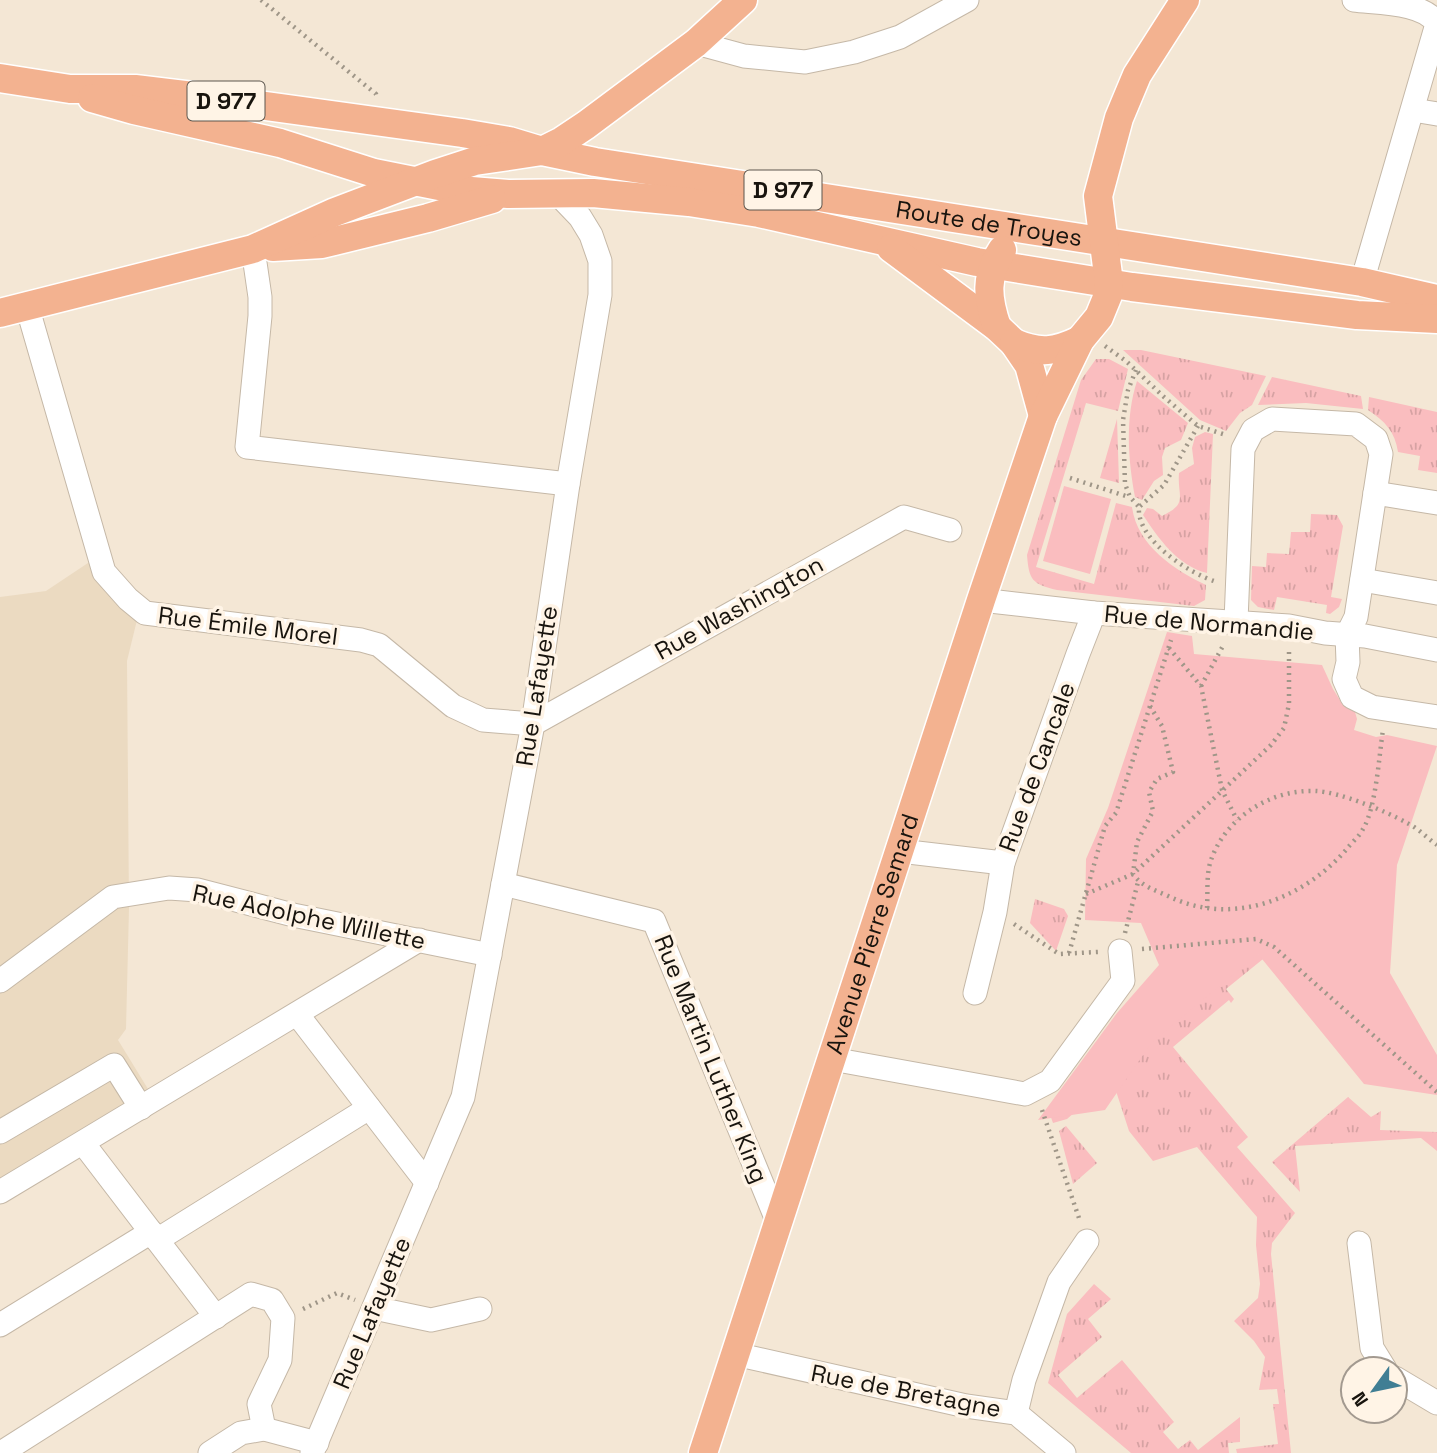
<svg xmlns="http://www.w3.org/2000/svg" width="1437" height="1453" viewBox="0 0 1437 1453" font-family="'Space Grotesk',sans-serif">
<defs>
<pattern id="grass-tufts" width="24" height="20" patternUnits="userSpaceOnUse" patternTransform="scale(1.75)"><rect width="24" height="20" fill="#fabdbf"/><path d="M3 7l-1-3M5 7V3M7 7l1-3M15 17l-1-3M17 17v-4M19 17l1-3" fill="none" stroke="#d6a2a3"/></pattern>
</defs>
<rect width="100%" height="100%" fill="#f4e7d5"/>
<path fill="#ebdac1" d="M91,561L137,620L127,661L129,908L126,1029L118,1040L148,1089L0,1180V597L46,591Z"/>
<g fill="url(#grass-tufts)">
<path d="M1123,350H1141L1266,376L1252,405L1240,413L1226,431L1200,420Z"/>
<path d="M1096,359H1109L1128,369L1118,411L1086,403L1036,567L1094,584L1116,503L1132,507C1137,545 1174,570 1206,585L1205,600L1194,606L1057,590C1032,584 1029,580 1027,555L1081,380Z"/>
<path d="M1272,377L1361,396L1363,409L1306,403L1258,405Z"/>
<path d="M1137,381L1188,423L1181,440L1165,448L1162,457L1163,475L1154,481L1142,500L1135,497C1128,459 1125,418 1137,381Z"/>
<path d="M1369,397L1437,412V473L1418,470L1420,456L1398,452C1395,432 1385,421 1368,410Z"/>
<path d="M1117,419L1119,483L1100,478Z"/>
<path d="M1205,432L1213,434L1207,573C1178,566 1158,538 1143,515L1147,508L1153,509L1162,516C1189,503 1177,497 1179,473L1194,464L1192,448L1195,437Z"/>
<path d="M1311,514L1337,515L1343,526L1331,597L1342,599L1339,607L1330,614L1326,613L1327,605L1277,597L1274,610L1258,607L1251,600L1252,566L1266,567L1267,553L1289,554L1291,532H1310Z"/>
<path d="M1035,899L1064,909L1068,916L1056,951L1030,923Z"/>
<path d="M1166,945L1268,955L1226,989L1234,999L1231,1003L1229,1000L1173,1047L1248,1137L1237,1147L1295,1213L1272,1243L1271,1254L1291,1453H1237L1236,1449L1278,1444L1273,1404H1279L1277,1389L1259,1390L1265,1357L1254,1341L1234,1321L1258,1298L1260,1284L1256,1245L1257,1217L1197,1147L1153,1161L1129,1131L1116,1091L1090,1099L1067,1119L1053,1123L1048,1109L1154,983Z"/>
<path d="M1348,1097L1371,1117L1381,1111L1380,1130L1437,1132V1151L1421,1138L1295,1146L1300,1192L1272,1162Z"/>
<path d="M1066,1126L1097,1163L1073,1184L1059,1131Z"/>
<path d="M1094,1284L1111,1299L1088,1319L1102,1337L1058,1375L1077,1398L1122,1360L1174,1422L1163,1432L1178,1449L1190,1440L1198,1450L1240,1417V1442L1228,1443L1229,1453H1131L1048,1383L1067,1314Z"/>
</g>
<g fill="#fabdbf">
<path d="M1064,486L1111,499L1090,574L1043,561Z"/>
<path d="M1167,632L1192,636L1194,654L1322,665L1333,689L1343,705L1355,712L1357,719L1354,730L1376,737L1387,735L1437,746L1397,865L1390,973L1437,1055V1095L1364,1084L1258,954L1152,1042L1105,1110L1038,1120L1117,1013L1159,965L1141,923L1085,920L1086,859L1108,808Z"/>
</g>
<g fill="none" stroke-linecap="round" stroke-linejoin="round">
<defs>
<g id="minor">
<path d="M1354,0C1377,3 1425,2 1437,24L1362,282"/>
<path d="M696,43L744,56L805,62L854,52L900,37L967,0"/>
<path d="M1413,110L1437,114"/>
<path d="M253,249L260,297V316L247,447L568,484"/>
<path d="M27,306L104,572L128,599L145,613L361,640L379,645L453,706L483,720L533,724L904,517L950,530"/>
<path d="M1437,503L1375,493L1356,617L1347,635L1348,662L1344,679L1352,697L1372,707L1437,717"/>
<path d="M1362,580L1437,593"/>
<path d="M981,600L1094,613L1289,626L1325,633L1365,636L1437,650"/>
<path d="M1236,621L1243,449L1253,430L1272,419L1356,424L1376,439L1381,454L1375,493"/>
<path d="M900,851L1003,863L1078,654L1094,613"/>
<path d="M503,884L654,921L779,1225"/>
<path d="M0,981L113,897L169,888L198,890L293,915L490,955"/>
<path d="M975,993L995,912L1003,863"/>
<path d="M297,1014L427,1183"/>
<path d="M832,1059L1025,1094L1050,1081L1123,981L1120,951"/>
<path d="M0,1132L114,1065L141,1108"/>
<path d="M83,1143L216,1317"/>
<path d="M0,1192L419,940"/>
<path d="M157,1240L369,1108"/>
<path d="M1359,1243L1372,1348L1385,1369"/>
<path d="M374,1308L431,1320L480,1309"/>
<path d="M0,1325L151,1232"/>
<path d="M735,1354L966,1406L1016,1413L1064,1453"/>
<path d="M1395,1378L1437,1403"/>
<path d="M1016,1413L1024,1380L1059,1282L1087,1241"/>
<path d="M1,1453L251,1294L272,1300L283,1318L280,1360L259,1404L264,1429"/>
<path d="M210,1453L241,1433L264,1429L317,1443"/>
<path d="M312,1453L463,1097L533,724L568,484L600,295V261L591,235L580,217L557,193"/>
</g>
<g id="major">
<path id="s1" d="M0,78L70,89H135L193,96L462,133L509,141L542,151L595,162L1362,282L1437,299"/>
<path d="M92,98L134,110L280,143L374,173L459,190L508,194L593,193L689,202L759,213L977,262L1132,287L1357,315L1437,319"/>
<path d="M273,247L322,244L428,218L492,199"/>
<path d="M891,248L997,327L1014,343L1029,365L1043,416"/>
<path d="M0,313L253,249L335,212L435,174L475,161L542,151L562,141L586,125L696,43L743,0"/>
<path d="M997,327C987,298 985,276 1002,250"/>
<path d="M1014,343C1040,354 1055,352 1080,340"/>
<path id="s2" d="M703,1453L981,600L1043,416L1080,340L1099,317L1108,295L1109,283L1098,196L1119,118L1137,75L1185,0"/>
</g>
</defs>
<use href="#minor" stroke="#c5b8a7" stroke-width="25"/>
<use href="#major" stroke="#fff" stroke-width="31"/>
<g stroke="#9f9688" stroke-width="4.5" stroke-dasharray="2 5" stroke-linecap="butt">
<path d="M261,0L376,94L377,98"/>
<path d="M1105,346L1126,361L1164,397L1198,426L1226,435"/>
<path d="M1136,370L1128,390L1123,420L1125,484L1130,497L1139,507"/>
<path d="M1198,426L1164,485L1139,507C1136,540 1190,574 1217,582"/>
<path d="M1070,478L1129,497"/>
<path d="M1169,648L1201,686L1222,790L1237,820"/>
<path d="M1201,686L1224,644"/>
<path d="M1150,706L1162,726L1173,772L1157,779L1149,792L1153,811L1137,842L1133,874C1141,886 1155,890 1168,896C1231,927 1302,900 1346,850C1351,843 1359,837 1363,829C1376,808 1379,756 1383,730"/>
<path d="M1086,894L1133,874L1271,745L1284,728L1289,704V648"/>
<path d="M1207,908C1208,893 1206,874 1211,860C1226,817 1271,789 1316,791C1339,792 1386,811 1407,823C1418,828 1427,838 1437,845"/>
<path d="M1014,924L1059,954L1098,952"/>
<path d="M1125,933L1138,882"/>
<path d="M1142,949L1256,939L1274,947L1437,1092"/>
<path d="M1069,953L1105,826L1116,813L1171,640"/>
<path d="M1042,1110L1080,1221"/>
<path d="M303,1309L337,1293L355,1300"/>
</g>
<use href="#minor" stroke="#fff" stroke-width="23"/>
<use href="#major" stroke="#f3b290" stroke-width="28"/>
</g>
<g text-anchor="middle" stroke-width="7" stroke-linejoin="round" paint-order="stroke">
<g fill="#fff4e6" stroke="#5d574f" stroke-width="2">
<rect x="187.5" y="81.5" width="77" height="39" rx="5"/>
<rect x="744.5" y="170.5" width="77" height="39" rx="5"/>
</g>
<g font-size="23" font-weight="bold" fill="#18140e">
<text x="226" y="109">D 977</text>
<text x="783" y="198">D 977</text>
</g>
<g font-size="24" fill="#18140e" stroke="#fff4e6">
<text dy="8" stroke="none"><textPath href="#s1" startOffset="1001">Route de Troyes</textPath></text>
<text transform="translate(739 608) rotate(-29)" y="8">Rue Washington</text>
<text transform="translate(1209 623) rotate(5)" y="8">Rue de Normandie</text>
<text transform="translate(248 626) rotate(7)" y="8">Rue Émile Morel</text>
<text transform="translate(537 686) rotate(-81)" y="8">Rue Lafayette</text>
<text transform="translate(1037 767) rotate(-70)" y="8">Rue de Cancale</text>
<text transform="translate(309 917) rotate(12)" y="8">Rue Adolphe Willette</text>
<text dy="8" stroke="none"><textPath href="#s2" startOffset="546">Avenue Pierre Semard</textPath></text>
<text transform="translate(711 1059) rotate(68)" y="8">Rue Martin Luther King</text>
<text transform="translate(372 1313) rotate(-67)" y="8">Rue Lafayette</text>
<text transform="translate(906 1391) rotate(11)" y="8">Rue de Bretagne</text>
</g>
</g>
<g transform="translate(1374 1390) rotate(237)"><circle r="33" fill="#fff4e6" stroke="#a39a90" stroke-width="2"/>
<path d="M0-5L12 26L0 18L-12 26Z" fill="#407e94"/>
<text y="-10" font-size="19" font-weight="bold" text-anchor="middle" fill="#18140e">N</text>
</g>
</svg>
